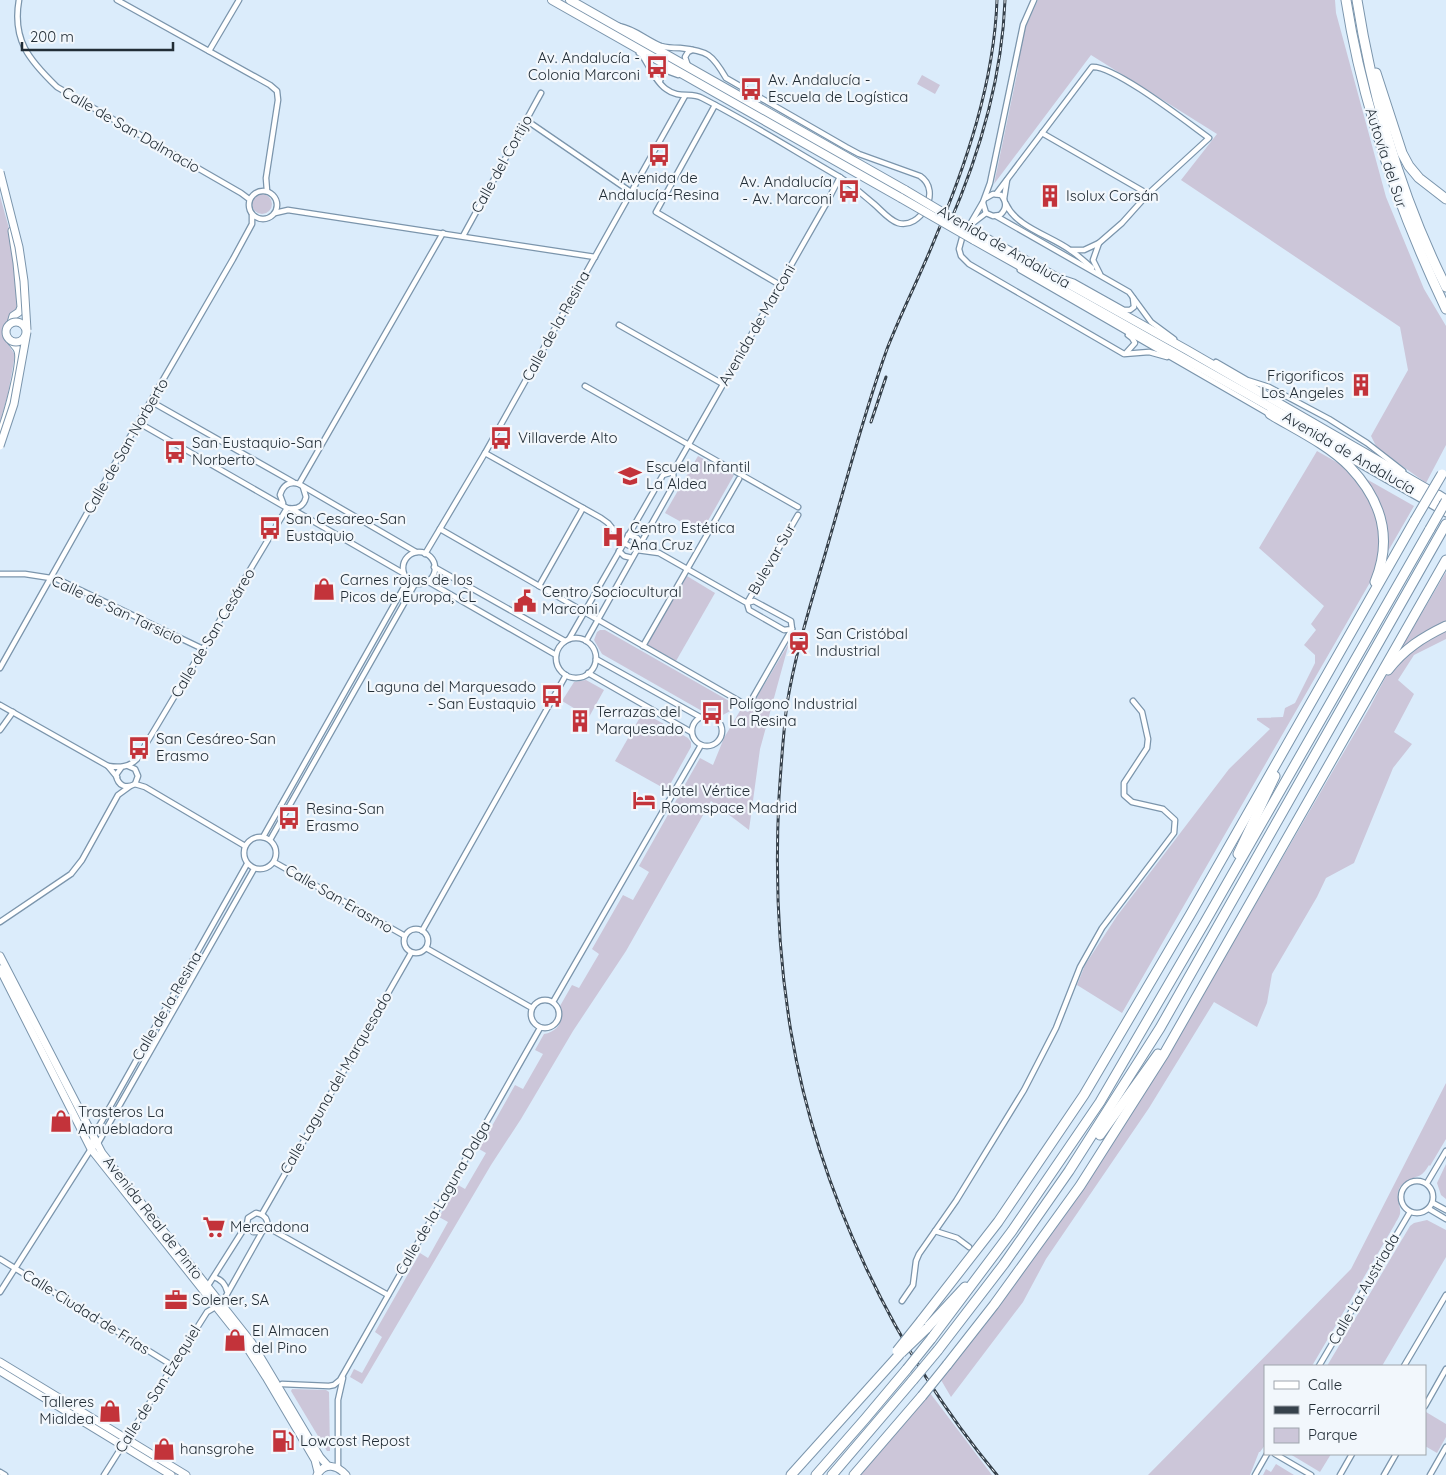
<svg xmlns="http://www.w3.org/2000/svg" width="1446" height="1475" viewBox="0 0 1446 1475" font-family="Quicksand,sans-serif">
<rect width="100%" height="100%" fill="#dbecfb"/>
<g fill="#ccc6d9">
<path d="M1038,0H1335L1336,13L1386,197L1424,289L1446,326V445L1426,483L1377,448L1371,436L1408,370L1400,327L1181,180L1217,134L1091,55L994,184L1018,69L1019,41Z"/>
<path d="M922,75L940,85L935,94L917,84Z"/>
<circle cx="262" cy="204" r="10"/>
<path d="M0,196L10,232L19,301L17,310L4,325L3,331L6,341L15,355L8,394L0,422Z"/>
<path d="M1317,451L1414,506L1122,1013L1077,985L1085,965L1117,916L1229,769L1270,729L1257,720V718L1283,717L1285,708L1295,703L1315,663V655L1304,645L1316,630L1311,624L1324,606L1259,548Z"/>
<path d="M698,456L734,475L701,533L665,513Z"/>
<path d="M1446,572V639L1414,655L1398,680L1414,694L1394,732L1412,744L1393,768L1354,863L1326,878L1317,897L1272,974L1267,1003L1257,1027L1214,1002L1149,1108L1046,1259L1023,1302L951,1397L941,1380L1093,1174L1193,1012L1370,707L1397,655Z"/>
<path d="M687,576L715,593L676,661L646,644Z"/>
<path d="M600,630H605L731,702L733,706L732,710L721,716L702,711L602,654L594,640L597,632Z"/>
<path d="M789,643L760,749L749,830L711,801L626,951L573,1031L521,1119L491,1165L362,1384L350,1377L354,1369L362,1373L382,1337L375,1332L420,1253L428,1258L448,1222L439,1217L458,1185L465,1189L486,1153L479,1149L515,1085L523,1089L543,1054L535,1050L544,1034C558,1032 565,1020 560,1006L572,985L579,988L599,954L592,949L623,895L633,900L649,872L639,866L700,758L713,765L724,738L741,709L748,712Z"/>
<path d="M586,680L604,690L589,717L562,701L574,682Z"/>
<path d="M643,712L688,738L691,742V747L667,790L615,761Z"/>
<path d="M1446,1083V1139L1430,1166L1429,1165C1420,1180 1418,1174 1407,1181C1390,1191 1402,1203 1400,1214C1399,1218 1396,1221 1395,1224L1312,1366H1265V1445L1260,1452H1259L1250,1475H1148L1351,1269Z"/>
<path d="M1446,1164V1199L1441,1195L1437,1183Z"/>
<path d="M1427,1220L1446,1230V1257L1382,1366H1327L1410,1226L1414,1223Z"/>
<path d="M292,1389L326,1390L329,1392L330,1451H327L291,1391Z"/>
<path d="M930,1393L992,1475H856Z"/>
<path d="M1426,1412L1446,1424V1437L1437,1453L1425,1446Z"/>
<path d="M1290,1454H1331L1320,1472Z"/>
<path d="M1276,1464L1294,1475H1263L1266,1469L1271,1472Z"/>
</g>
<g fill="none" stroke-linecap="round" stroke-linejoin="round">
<defs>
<g id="street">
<path d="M19,0C12,40 29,60 57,87L241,193L249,199"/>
<path d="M117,0L270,85L277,91L278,100L266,178L267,191"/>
<path d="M1034,0L1023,25L990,183L983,202L962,238L959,249L961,256L969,264L1124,354L1149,352L1167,357"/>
<path d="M619,26C635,29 646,40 661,46C667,48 674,48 680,48C708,51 712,54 726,78L846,147L859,154L920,176C943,191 920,230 898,223C889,220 881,210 874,204C862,194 851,184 838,176C793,150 749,122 702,98C691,92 679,99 666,89C656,82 649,66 642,55L639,53"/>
<path d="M209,51L239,0"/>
<path d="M688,66L685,57L688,52L692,50"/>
<path d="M660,81L662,74L667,71L678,75"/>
<path d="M715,105L656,212L780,285"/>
<path d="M526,120L631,192"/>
<path d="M1042,133L1148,194"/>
<circle cx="263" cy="205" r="14"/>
<path d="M996,194L1092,67C1114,65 1188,123 1209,138L1148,194L1122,223L1099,243L1084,250H1071"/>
<path d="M1004,199L1007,180"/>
<path d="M983,203L986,213L993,216L1000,215C1007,209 1007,202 1001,195L993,194L986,198"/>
<path d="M1006,204C1016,227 1051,236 1070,250C1078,255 1085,262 1092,268"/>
<path d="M275,213L288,210L595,257"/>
<path d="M996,216L1129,292L1151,322L1174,339"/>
<path d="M973,223L986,213"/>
<path d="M463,236L541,93"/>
<path d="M1099,243L1093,260L1100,274"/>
<path d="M1020,270L1271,415"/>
<path d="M1065,279L1074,282L1124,310H1130L1134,307L1133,298"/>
<path d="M619,325L723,384"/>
<path d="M1126,353L1135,343L1132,338L1128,335"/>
<path d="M1216,362L1247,380L1269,387L1329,419L1367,443L1403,471"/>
<path d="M585,386L798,507"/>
<path d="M152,402L293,482"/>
<path d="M139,423L287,508C297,510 304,506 306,497L303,487"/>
<path d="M485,453L601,518L608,523L624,543L637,550L659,553L747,603L754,601L791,621L792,629L784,630L749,610L747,603L798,515"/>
<path d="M1341,454L1446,514"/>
<path d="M673,472L826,204L840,177"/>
<path d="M299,484L443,233"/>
<path d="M283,503L280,495C283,485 289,481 299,484L416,552"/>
<path d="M292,509L403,573"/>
<path d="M440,529L748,706L792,629"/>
<path d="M628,535L637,538L641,543"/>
<path d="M619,551L624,556L632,558"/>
<circle cx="419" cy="568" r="16"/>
<path d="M425,554L485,453L685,96"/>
<path d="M434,567L565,641"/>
<path d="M0,574H25L57,579L203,649"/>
<path d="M427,581L556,655"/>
<path d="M539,586L583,508"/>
<circle cx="576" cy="658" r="20"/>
<path d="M569,639L663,475L673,472"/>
<path d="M586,641L674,484L673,472"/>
<path d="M643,646L739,479"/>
<path d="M596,659L700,717"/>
<path d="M0,668L127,442L233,259L252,224V215"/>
<path d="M588,673L691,732"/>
<path d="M0,705L108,766L117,777"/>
<circle cx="707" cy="731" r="15"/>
<path d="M0,730L13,712"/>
<path d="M108,766C120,768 129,767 137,759L287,508"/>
<path d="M121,768L116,775C118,786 126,789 135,784L138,776L135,769L128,766"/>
<path d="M135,784L145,787L245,846"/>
<circle cx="260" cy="853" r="16"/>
<path d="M263,837L408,580"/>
<path d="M270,840L415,584"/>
<path d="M274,862L405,936"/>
<path d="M0,922L71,874L82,860L118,795L129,787"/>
<circle cx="416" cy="941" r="12"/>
<path d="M422,931L566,675"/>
<path d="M426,948L532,1008"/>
<circle cx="545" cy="1014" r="14"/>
<path d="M553,1002L701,745"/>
<path d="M91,1148L93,1137L247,864"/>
<circle cx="1417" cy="1197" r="16"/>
<path d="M1427,1183L1446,1151"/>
<path d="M1433,1203L1446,1210"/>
<path d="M1429,1209L1446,1219"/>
<path d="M262,1214L411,953"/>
<path d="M247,1224L253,1232H261"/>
<path d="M267,1227L388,1295"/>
<path d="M935,1231L957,1238L969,1247"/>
<path d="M0,1259L173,1366"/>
<path d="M214,1277C222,1280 225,1284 227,1291"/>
<path d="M0,1292L91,1149L97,1145L254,869"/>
<path d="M902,1301L913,1285L916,1261L919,1254L956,1201L1024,1090L1056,1028L1080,967L1102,928L1174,833L1175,820L1163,809L1132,802L1124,795V783L1147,748L1148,739L1142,712L1133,701"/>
<path d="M1319,1366L1410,1212"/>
<path d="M1404,1366L1446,1295"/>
<path d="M282,1384L329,1386L334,1385L340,1380L540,1028"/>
<path d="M1425,1406L1446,1369"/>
<path d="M1275,1454L1311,1475"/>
<path d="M338,1467V1400L343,1378"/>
<path d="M0,1472L5,1475"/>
<path d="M104,1475L207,1312L222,1303L262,1232C271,1225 268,1215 256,1213L248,1218L247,1224L207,1287"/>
<path d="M1255,1475L1267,1454"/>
<path d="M1340,1475L1352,1454"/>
<path d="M1384,1475L1396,1454"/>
<path d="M1430,1475L1446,1447"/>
</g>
<g id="secondary">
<path d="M11,323L13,316L19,312L21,307L17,263L12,231"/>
<path d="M2,429C7,415 22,363 18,351C17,347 13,344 11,341"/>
<path d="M0,956L102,1153L252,1343L320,1457L328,1466"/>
<path d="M0,969L91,1149L241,1338L266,1377L315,1460L318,1472"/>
<path d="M0,1362L186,1475"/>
<path d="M0,1371L171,1475"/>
<path d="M317,1475C325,1462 337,1465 346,1475"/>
</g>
<g id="primary">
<path d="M552,0L901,198"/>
<path d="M570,0L905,190"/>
<path d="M977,233L1187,350L1436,494"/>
<path d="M974,240L1251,396L1435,502"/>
</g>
<g id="highway">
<path d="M1346,0C1363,109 1399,210 1446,309"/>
<path d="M1357,0C1373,100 1401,197 1446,287"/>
<path d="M1376,73L1402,153L1409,166L1419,178L1446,199"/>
<path d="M1270,414C1295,429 1329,445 1350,467C1382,501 1393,538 1375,582"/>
<path d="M1438,495L1446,500"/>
<path d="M1388,670C1404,649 1423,637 1446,626"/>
<path d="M1238,854L1275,776"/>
<path d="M1100,1135L1158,1054"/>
<path d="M921,1321L998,1222L1084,1095L1190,915L1415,520"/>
<path d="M926,1329L965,1287"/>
<path d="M931,1339L1012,1231L1100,1102L1205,922L1430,529"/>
<path d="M938,1350L1004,1264L1069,1171L1160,1028L1446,524"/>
<path d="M947,1365L994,1305L1080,1186L1164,1054L1446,560"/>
<path d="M791,1475L899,1355"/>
<path d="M816,1475L865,1419L907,1369"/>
<path d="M832,1475L913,1380"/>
<path d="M854,1475L922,1396"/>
</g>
</defs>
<use href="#street" stroke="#7b95ac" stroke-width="7"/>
<use href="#secondary" stroke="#7b95ac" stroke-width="9"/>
<use href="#primary" stroke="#7b95ac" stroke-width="10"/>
<use href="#highway" stroke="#7b95ac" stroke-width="11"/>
<use href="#street" stroke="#fff" stroke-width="4.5"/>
<use href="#secondary" stroke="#fff" stroke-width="7"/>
<use href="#primary" stroke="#fff" stroke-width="8"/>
<use href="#highway" stroke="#fff" stroke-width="9"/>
<defs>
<g id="rail">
<path d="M997,0C994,83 966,165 934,241C919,278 901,313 887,349C864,413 847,479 828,544C813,597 796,649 787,704C783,735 781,766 779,797C775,876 778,954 791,1032C818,1191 894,1351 997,1475"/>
<path d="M948,227C979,156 1002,78 1005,0"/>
<path d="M871,422L886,377"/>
</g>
</defs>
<use href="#rail" stroke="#36414b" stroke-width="3"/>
<use href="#rail" stroke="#f2f7fc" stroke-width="1" stroke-dasharray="4" stroke-linecap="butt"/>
<defs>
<g id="secondary-bridge">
<path d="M0,172L19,247L24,281L27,330"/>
<circle cx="16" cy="332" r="10"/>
<path d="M0,446L14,404L27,332"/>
</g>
<g id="primary-bridge">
<path d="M905,190L977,233"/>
<path d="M901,198L974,240"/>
</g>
<g id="highway-bridge">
<path d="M1415,520L1442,474"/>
<path d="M1430,529L1446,501"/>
<path d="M897,1351L921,1321"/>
<path d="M901,1353L926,1329"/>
<path d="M907,1369L931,1339"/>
<path d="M913,1380L938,1350"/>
<path d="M922,1396L947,1365"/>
</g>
</defs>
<use href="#secondary-bridge" stroke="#7b95ac" stroke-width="9" stroke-linecap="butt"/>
<use href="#primary-bridge" stroke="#7b95ac" stroke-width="10" stroke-linecap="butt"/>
<use href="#highway-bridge" stroke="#7b95ac" stroke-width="11" stroke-linecap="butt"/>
<use href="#secondary-bridge" stroke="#fff" stroke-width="7"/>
<use href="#primary-bridge" stroke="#fff" stroke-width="8"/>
<use href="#highway-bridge" stroke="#fff" stroke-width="9"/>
</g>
<defs>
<symbol id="bus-bare" viewBox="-9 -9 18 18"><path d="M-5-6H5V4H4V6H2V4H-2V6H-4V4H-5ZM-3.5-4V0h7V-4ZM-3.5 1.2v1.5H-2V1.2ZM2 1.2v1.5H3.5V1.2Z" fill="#c3333a" stroke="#f2f7fc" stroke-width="2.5" paint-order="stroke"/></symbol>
<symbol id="building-bare" viewBox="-9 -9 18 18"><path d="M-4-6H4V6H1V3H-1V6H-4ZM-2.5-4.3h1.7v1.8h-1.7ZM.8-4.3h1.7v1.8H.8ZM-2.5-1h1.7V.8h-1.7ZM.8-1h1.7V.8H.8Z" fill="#c3333a" stroke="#f2f7fc" stroke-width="2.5" paint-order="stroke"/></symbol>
<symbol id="school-bare" viewBox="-9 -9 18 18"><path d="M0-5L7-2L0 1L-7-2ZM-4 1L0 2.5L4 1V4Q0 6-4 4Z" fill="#c3333a" stroke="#f2f7fc" stroke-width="2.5" paint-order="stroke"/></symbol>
<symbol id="hospital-bare" viewBox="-9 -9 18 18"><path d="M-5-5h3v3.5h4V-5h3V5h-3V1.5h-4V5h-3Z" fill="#c3333a" stroke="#f2f7fc" stroke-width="2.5" paint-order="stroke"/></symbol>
<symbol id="shop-bare" viewBox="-9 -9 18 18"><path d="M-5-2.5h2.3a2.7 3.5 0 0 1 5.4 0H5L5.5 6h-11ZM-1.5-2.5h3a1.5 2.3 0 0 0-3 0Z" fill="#c3333a" stroke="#f2f7fc" stroke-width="2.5" paint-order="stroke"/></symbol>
<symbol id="civic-bare" viewBox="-9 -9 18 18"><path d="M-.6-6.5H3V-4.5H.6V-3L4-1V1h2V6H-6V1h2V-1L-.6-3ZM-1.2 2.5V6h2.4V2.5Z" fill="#c3333a" stroke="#f2f7fc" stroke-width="2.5" paint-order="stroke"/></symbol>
<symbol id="station-bare" viewBox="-9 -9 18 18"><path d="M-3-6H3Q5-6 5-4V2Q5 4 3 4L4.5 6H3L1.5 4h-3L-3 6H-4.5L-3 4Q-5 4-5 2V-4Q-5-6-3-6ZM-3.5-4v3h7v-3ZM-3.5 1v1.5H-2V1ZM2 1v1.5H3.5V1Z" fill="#c3333a" stroke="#f2f7fc" stroke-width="2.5" paint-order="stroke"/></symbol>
<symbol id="hotel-bare" viewBox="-9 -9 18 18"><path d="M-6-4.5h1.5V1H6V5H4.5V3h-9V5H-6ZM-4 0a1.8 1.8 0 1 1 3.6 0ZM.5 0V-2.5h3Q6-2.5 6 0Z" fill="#c3333a" stroke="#f2f7fc" stroke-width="2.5" paint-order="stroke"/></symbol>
<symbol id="supermarket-bare" viewBox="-9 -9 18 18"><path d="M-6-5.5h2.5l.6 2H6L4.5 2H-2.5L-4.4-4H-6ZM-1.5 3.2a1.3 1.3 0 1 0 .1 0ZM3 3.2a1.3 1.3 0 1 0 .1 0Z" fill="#c3333a" stroke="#f2f7fc" stroke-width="2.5" paint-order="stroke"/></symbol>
<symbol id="office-bare" viewBox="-9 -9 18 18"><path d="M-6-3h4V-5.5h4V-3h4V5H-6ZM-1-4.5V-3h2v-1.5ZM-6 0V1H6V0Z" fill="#c3333a" stroke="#f2f7fc" stroke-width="2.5" paint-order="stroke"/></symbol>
<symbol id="fuel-bare" viewBox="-9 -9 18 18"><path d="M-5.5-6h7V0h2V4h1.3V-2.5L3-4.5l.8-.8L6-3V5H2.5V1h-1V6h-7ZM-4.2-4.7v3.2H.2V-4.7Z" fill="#c3333a" stroke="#f2f7fc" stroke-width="2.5" paint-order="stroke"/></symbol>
</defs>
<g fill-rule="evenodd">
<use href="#bus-bare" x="641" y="51" width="32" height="32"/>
<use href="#bus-bare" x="735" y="73" width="32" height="32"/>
<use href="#bus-bare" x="643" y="139" width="32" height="32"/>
<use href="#bus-bare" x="833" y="175" width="32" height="32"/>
<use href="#building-bare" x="1034" y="180" width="32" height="32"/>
<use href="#building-bare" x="1345" y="369" width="32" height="32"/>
<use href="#bus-bare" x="485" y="422" width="32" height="32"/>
<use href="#bus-bare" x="159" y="436" width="32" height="32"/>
<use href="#school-bare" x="614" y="460" width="32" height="32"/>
<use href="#bus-bare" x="254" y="512" width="32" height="32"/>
<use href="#hospital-bare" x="597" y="521" width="32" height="32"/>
<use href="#shop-bare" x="308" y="573" width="32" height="32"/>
<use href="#civic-bare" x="509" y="585" width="32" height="32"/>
<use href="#station-bare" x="783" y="627" width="32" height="32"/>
<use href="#bus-bare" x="536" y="680" width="32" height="32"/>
<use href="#bus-bare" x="696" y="697" width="32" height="32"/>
<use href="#building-bare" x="564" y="705" width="32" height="32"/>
<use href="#bus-bare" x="123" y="732" width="32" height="32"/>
<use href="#hotel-bare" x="628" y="784" width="32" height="32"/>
<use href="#bus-bare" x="273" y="802" width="32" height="32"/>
<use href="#shop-bare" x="45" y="1105" width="32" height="32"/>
<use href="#supermarket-bare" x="198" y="1211" width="32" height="32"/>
<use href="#office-bare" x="160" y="1284" width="32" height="32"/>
<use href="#shop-bare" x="219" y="1324" width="32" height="32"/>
<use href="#shop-bare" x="94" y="1395" width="32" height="32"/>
<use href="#fuel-bare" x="267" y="1425" width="32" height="32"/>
<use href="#shop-bare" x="148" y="1433" width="32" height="32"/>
</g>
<g text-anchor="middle" stroke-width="4.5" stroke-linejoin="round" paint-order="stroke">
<g font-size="15" fill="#222d36" stroke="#f2f7fc" text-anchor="start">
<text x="640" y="63" text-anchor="end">Av. Andalucía -<tspan x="640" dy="17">Colonia Marconi</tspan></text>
<text x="768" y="85">Av. Andalucía -<tspan x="768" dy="17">Escuela de Logística</tspan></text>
<text x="659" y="183" text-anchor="middle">Avenida de<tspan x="659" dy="17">Andalucía-Resina</tspan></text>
<text x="832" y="187" text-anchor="end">Av. Andalucía<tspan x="832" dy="17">- Av. Marconi</tspan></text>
<text x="1066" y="201">Isolux Corsán</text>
<text x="1344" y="381" text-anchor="end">Frigorificos<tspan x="1344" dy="17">Los Angeles</tspan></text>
<text x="518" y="443">Villaverde Alto</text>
<text x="192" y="448">San Eustaquio-San<tspan x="192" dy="17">Norberto</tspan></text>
<text x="646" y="472">Escuela Infantil<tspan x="646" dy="17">La Aldea</tspan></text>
<text x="286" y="524">San Cesareo-San<tspan x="286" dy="17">Eustaquio</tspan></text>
<text x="630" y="533">Centro Estética<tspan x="630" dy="17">Ana Cruz</tspan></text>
<text x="340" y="585">Carnes rojas de los<tspan x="340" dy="17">Picos de Europa, CL</tspan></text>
<text x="542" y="597">Centro Sociocultural<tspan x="542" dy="17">Marconi</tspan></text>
<text x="816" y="639">San Cristóbal<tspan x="816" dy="17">Industrial</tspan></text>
<text x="536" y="692" text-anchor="end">Laguna del Marquesado<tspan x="536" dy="17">- San Eustaquio</tspan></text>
<text x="729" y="709">Polígono Industrial<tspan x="729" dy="17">La Resina</tspan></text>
<text x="596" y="717">Terrazas del<tspan x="596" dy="17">Marquesado</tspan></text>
<text x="156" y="744">San Cesáreo-San<tspan x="156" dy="17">Erasmo</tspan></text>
<text x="661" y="796">Hotel Vértice<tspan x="661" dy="17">Roomspace Madrid</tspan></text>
<text x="306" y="814">Resina-San<tspan x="306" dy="17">Erasmo</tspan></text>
<text x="78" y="1117">Trasteros La<tspan x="78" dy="17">Amuebladora</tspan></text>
<text x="230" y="1232">Mercadona</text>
<text x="192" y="1305">Solener, SA</text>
<text x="252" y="1336">El Almacen<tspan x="252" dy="17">del Pino</tspan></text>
<text x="94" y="1407" text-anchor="end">Talleres<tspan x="94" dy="17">Mialdea</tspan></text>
<text x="300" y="1446">Lowcost Repost</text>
<text x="180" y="1454">hansgrohe</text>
</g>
<g font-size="15" fill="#222d36" stroke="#f2f7fc">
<text transform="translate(131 130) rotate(30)" y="5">Calle de San Dalmacio</text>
<text transform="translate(1386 158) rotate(72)" y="5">Autovía del Sur</text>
<text transform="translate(502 164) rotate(-61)" y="5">Calle del Cortijo</text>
<text transform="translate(1004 247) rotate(30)" y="5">Avenida de Andalucía</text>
<text transform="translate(757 325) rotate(-60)" y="5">Avenida de Marconi</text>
<text transform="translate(556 326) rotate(-61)" y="5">Calle de la Resina</text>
<text transform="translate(126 446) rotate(-60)" y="5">Calle de San Norberto</text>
<text transform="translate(1349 453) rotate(30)" y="5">Avenida de Andalucía</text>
<text transform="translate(772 559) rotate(-60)" y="5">Bulevar Sur</text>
<text transform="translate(117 610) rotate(25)" y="5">Calle de San Tarsicio</text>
<text transform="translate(213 633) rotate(-59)" y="5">Calle de San Cesáreo</text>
<text transform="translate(339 899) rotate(30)" y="5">Calle San Erasmo</text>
<text transform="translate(167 1006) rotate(-60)" y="5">Calle de la Resina</text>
<text transform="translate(336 1083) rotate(-60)" y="5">Calle Laguna del Marquesado</text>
<text transform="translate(443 1198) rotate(-60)" y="5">Calle de la Laguna Dalga</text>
<text transform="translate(153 1218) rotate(52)" y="5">Avenida Real de Pinto</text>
<text transform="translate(1364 1289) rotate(-60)" y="5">Calle La Austriada</text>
<text transform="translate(86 1312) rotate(32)" y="5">Calle Ciudad de Frías</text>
<text transform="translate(158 1389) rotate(-58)" y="5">Calle de San Ezequiel</text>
</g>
</g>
<rect x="1264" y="1365" width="162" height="90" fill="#f2f7fc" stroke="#9fa6ad"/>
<rect x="1274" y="1381" width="25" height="8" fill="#ffffff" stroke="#9fa6ad"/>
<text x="1308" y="1390" font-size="15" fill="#222d36">Calle</text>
<rect x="1274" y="1406" width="25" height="8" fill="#36414b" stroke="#9fa6ad"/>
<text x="1308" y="1415" font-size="15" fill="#222d36">Ferrocarril</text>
<rect x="1274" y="1428" width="25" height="15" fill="#ccc6d9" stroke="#9fa6ad"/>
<text x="1308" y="1440" font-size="15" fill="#222d36">Parque</text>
<path d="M22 42v8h151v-8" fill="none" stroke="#222d36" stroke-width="2.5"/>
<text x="30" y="42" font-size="15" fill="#222d36" stroke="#f2f7fc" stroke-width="4" paint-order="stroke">200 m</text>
</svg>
